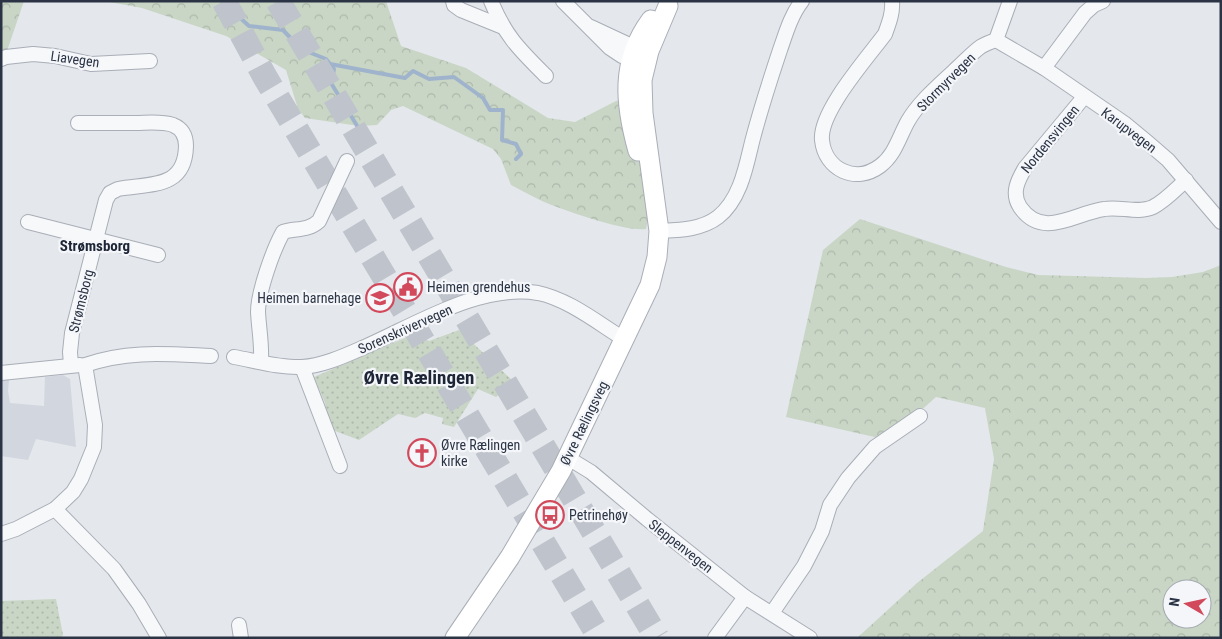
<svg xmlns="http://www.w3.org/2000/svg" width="1222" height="639" viewBox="0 0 1222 639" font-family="'Roboto Condensed',sans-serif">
<defs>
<pattern id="green-dots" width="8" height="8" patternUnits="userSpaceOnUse" patternTransform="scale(1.25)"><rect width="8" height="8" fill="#c9d6c5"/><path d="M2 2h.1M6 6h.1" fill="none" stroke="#adb8ab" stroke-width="1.8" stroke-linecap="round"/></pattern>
<pattern id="forest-crowns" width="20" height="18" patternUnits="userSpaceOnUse" patternTransform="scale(1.25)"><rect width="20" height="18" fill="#c9d6c5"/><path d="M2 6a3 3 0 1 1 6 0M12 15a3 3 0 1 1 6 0" fill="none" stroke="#adb8ab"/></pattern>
</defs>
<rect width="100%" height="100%" fill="#e4e7ec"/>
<path fill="#d2d6de" d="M63,375L70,379L76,447L36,439L28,460L1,456V380H9L8,391L10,403L44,406L45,377Z"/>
<g fill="url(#green-dots)">
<path d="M459,330L514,382L496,397L478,389L454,427L442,424L443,418L425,413L415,418L398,414L359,440L330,429L325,403L314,377L414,334L429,341Z"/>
<path d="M56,599L63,635L61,638H1V601Z"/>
</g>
<g fill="url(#forest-crowns)" fill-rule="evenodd">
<path d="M1,1H24L7,51L1,54Z"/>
<path d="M104,1H386L401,46L466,68L548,118L575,122L616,101L638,95L650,209L646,229C625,232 563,210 542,201C531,196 521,190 511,185L501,159L493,149L403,106L391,110L377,125L359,126L305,118L298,109L286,70L226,36L142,8Z"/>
<path d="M860,219L1006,267L1038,275L1146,278L1172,277L1203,272L1221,265V638H857L917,583L983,531L994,459L985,408L936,397L888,440L786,417L823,250ZM1172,589H1202V619H1172Z"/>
</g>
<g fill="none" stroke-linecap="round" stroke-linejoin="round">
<g stroke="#9fb4cc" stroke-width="4">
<path d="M222,1L249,26L283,30L301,49L326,59L334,69L331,83L359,129"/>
<path d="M330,64L405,78L413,71L429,79L454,77L483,98L490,110H503L502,140L516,144L521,154L516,159"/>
</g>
<g stroke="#bfc3cb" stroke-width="25" stroke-dasharray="25 12" stroke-linecap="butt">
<path d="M224,1L265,77L600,638"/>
<path d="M278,1L657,638"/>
</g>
<defs>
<g id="minor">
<path d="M453,1L454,5L461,10L503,27"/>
<path d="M491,1C505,36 520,50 546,76"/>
<path d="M563,1L610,48L622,56L640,59"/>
<path d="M892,1C893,13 889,23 885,34C868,57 819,112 822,140C825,170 856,184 880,166C895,155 899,137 908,121C919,102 938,86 954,71C962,64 970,55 979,48C984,44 991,42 996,40L1010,1"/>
<path d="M591,27L636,48L642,55"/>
<path d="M996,40L1044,68L1124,123L1147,142L1168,160L1221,222"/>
<path d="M1,59L6,57L33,54L55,56L91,64L150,61"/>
<path d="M1044,68L1085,13L1094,5L1103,1"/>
<path d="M1084,97L1025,168C1018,180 1011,193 1020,207C1043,240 1075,213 1104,209C1120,206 1138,214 1153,207C1165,201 1176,189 1186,180"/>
<path d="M28,222L158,255"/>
<path d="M659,231C678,230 701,230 718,217C740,200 746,167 752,142C760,111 770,80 780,50C786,33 791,15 802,1"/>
<path d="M234,357C256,361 280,368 302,367C321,366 342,357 360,349C412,327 479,283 538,293C568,299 598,323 624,339"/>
<path d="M261,362C262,344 259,330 258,312C258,292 273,250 283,232C296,228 308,231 319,221L347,161"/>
<path d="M71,365L70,352L72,333L106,200L110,193L118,189C149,183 185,190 186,146C186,137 183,129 173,125C161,121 147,123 135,123C116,123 97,123 78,123"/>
<path d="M302,367L340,466"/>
<path d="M1,373L80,365"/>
<path d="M568,458L591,472L647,519L745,597L810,638"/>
<path d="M55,509L114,569L139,604L159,638"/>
<path d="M1,534L16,529L55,509L73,492L81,479L94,447L95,425L85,365C128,350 167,354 211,356"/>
<path d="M772,613L804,566L822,531L830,505L848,478L875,447L920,416"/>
<path d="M239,625L241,638"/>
<path d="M715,638L745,597"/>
</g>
<g id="secondary">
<path d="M638,151C625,104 620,62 651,20"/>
<path d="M455,638L510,557L561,471L650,285L657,257L659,231L643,113L642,80L649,51L668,6"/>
</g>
</defs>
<use href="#minor" stroke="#a9aeb7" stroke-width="16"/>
<use href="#secondary" stroke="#a9aeb7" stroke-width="21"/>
<use href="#minor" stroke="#f7f8fa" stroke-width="14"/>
<use href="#secondary" stroke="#fff" stroke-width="19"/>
</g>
<defs>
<symbol id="civic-ring" viewBox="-11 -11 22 22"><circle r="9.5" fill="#f4f6f9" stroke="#d1495b" stroke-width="1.5"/><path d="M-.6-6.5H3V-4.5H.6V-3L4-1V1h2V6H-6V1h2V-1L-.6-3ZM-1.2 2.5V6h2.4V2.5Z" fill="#d1495b"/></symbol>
<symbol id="school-ring" viewBox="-11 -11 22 22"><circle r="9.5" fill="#f4f6f9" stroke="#d1495b" stroke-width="1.5"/><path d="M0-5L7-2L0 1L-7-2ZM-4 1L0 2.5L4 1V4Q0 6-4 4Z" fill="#d1495b"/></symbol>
<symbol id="church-ring" viewBox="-11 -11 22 22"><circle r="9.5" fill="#f4f6f9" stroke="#d1495b" stroke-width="1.5"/><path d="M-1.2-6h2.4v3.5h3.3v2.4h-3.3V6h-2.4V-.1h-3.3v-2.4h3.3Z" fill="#d1495b"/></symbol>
<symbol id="bus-ring" viewBox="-11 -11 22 22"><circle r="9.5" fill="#f4f6f9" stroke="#d1495b" stroke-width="1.5"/><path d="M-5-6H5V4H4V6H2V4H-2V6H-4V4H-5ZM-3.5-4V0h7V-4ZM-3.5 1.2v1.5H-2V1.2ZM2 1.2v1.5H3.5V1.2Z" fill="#d1495b"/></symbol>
</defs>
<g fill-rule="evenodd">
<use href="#civic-ring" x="392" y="271" width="32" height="32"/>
<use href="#school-ring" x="364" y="282" width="32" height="32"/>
<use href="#church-ring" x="406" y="437" width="32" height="32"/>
<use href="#bus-ring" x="534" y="499" width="32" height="32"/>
</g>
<g text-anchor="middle" stroke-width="4.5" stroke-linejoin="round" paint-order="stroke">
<g font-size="14" fill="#2b3445" stroke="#f4f6f9">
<text transform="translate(75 59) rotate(8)" y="5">Liavegen</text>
<text transform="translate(946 82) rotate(-45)" y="5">Stormyrvegen</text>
<text transform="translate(1129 130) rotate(37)" y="5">Karupvegen</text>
<text transform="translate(1050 139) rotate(-51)" y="5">Nordensvingen</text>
<text transform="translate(81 301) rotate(-76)" y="5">Strømsborg</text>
<text transform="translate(405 329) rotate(-24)" y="5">Sorenskrivervegen</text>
<text transform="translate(584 423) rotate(-64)" y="5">Øvre Rælingsveg</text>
<text transform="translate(681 546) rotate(38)" y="5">Sleppenvegen</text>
</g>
<g font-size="14" fill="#2b3445" stroke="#f4f6f9" text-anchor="start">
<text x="427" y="292">Heimen grendehus</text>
<text x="361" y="303" text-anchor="end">Heimen barnehage</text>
<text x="441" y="450">Øvre Rælingen<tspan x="441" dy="16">kirke</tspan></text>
<text x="569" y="520">Petrinehøy</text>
</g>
<g font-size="15" font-weight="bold" fill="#1d2536" stroke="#f4f6f9">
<text x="95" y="251">Strømsborg</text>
</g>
<g font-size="19" font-weight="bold" fill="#1d2536" stroke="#f4f6f9">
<text x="419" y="384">Øvre Rælingen</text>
</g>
</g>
<rect width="1222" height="639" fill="none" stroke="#2b3445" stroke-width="5"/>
<g transform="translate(1187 604) rotate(279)"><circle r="24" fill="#f4f6f9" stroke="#a4a8b1"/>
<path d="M0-4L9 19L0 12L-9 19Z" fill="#d1495b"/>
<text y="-8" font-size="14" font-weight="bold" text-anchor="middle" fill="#2b3445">N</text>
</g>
</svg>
